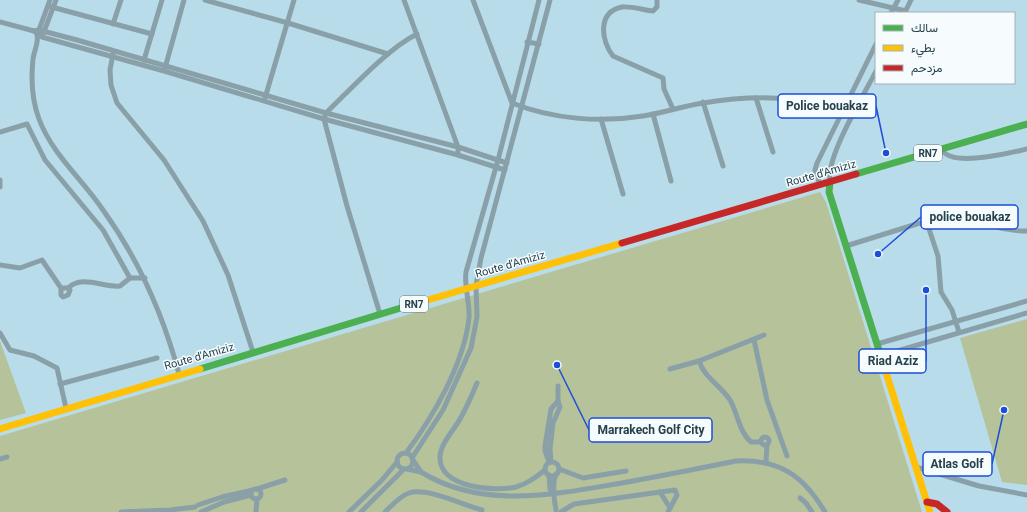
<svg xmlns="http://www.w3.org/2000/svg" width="1027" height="512" viewBox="0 0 1027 512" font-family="Roboto,Vazirmatn,sans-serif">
<rect width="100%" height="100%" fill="#b8dce9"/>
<g fill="#b6c299">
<path d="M820,192L826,202L922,512H0V436Z"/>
<path d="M1027,319V485L1002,482L960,338Z"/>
<path d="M0,341L26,413L0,420Z"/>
</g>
<path fill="#41c1a0" d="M602,421L610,431L607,437L598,441L588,435L593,422Z"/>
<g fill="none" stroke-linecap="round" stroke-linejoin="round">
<g stroke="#8aa0a8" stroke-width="5">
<path d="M50,0L37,35C39,42 34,51 33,59C31,78 32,100 39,119C52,154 82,179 103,210C139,260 163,314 179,374"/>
<path d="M205,0L288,23L388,54"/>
<path d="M404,0L458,147V155"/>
<path d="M473,0L512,103C552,119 600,123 643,116C663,113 683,106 703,103C750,95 798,96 844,108"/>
<path d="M657,0V7L653,11C644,10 631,6 622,7C597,12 601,41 613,56L663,78L664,89L673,109"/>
<path d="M859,0L906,11"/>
<path d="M48,6L152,34"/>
<path d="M905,12L911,0"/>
<path d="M891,13L898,0"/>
<path d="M0,22L34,31L39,30L77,40L326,113L458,147L507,163"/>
<path d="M113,24L121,0"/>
<path d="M34,31L42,37L164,71L324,119L458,155L505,170"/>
<path d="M43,34L56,0"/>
<path d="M527,42L539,44"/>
<path d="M113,54L110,70L111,85L117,103L164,160L203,221L228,275L253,352"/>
<path d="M144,60L162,0"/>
<path d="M165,68L184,0"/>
<path d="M265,98L294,0"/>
<path d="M756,98L773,152"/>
<path d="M703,102L723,166"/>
<path d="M653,114L671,181"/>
<path d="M601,119L623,194"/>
<path d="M0,132L27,124L45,160L103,230L130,278"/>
<path d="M940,150C943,152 947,155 950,156C968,163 1009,153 1027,149"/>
<path d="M0,180V187"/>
<path d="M830,182C825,158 864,95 876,71"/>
<path d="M820,185L815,170L817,163L876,44"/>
<path d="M925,224L929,229L938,256L941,292L952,310L959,332"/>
<path d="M846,246L920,223L925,224L960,214C981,224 1004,231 1027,231"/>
<path d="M0,265L20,268L42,260L61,288V295L63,297L68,295L70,290L68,288H61"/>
<path d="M68,288C82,274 104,288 120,286L130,278H145"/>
<path d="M380,314L347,206L324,119L326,113C351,89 387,49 417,34"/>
<path d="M0,333L10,350L34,356L57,368L66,408"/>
<path d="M754,340L767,400L787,456"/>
<path d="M877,344L1027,301"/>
<path d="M880,356L1027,313"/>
<path d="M699,361C704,377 721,386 730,400C738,414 739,432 751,442H761"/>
<path d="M670,369L699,361L764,335"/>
<path d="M477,383C472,395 467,407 460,419C454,430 441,443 440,456C438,488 495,492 516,487C527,484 536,477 545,470"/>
<path d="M60,384L157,358"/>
<path d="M558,401V386"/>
<circle cx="765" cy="441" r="4"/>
<path d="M406,453C433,417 464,364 469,318C470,302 464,287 466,272L498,160L539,0"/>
<circle cx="405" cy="461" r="8"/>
<path d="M412,458L443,410L471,348L477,317L476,285L481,258L550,0"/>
<path d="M0,459L7,457"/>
<path d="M549,462L545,451V446L551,409L558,401L560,407L553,423L550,449L551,462"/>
<path d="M766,462L767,445"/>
<circle cx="552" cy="469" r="7"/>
<path d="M916,467L979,486L1027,495"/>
<path d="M407,469L421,472L413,460"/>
<path d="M559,469L583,478L626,471"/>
<path d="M421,472C481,509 551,495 616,484C656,477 696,469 736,461C779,459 803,475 825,512"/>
<path d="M549,475L550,489L554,495"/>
<path d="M257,489L285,480"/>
<circle cx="256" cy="494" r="5"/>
<path d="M660,492L670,508"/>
<path d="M800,498L806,503L812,512"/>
<path d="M198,505L222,497L253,490"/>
<path d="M556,510C554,499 552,484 556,474"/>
<path d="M121,512L170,510L195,507"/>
<path d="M201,512L224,502L251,495"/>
<path d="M256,512L257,499"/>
<path d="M349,512L382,480L397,462"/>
<path d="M361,512L404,469"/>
<path d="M385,512C392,505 400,496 409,493C427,487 463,505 482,510"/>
<path d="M561,512L574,504L675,490L677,495L668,512"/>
</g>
<g stroke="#4caf50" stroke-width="7">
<path d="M856,174L1027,124"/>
<path d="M830,182L829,192L883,363"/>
<path d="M200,369L404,307"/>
</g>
<g stroke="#ffc107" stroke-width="7">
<path d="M404,307L622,243"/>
<path d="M883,363L930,512"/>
<path d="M0,429L200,369"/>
</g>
<g stroke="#c62828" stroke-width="7">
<path d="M622,243L856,174"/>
<path d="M927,502L937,504L947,512"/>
</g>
</g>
<g text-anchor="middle" stroke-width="3" stroke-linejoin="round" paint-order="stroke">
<g fill="#f6fcfe" stroke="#647981" stroke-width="1">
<rect x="914" y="145" width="28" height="16" rx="3"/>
<rect x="400" y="296" width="28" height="16" rx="3"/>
</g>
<g font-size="10" font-weight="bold" fill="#25414b">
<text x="928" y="157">RN7</text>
<text x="414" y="308">RN7</text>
</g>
<g font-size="11" fill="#25414b" stroke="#f6fcfe">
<text transform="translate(821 173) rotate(-16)" y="4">Route d'Amiziz</text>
<text transform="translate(510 264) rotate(-16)" y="4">Route d'Amiziz</text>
<text transform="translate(199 356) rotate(-16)" y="4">Route d'Amiziz</text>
</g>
</g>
<path fill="none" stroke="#1d4ed8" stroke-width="1.5" d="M886 153L876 106M878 254L921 217M926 290L926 361M557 365L589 430M1004 410L992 464"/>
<g fill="#1d4ed8" stroke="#f6fcfe" stroke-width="1.5">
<circle cx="886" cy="153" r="4"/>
<circle cx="878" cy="254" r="4"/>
<circle cx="926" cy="290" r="4"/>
<circle cx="557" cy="365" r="4"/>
<circle cx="1004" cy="410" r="4"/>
</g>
<g fill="#f6fcfe" stroke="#1d4ed8" stroke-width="1.5">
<rect x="778" y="94" width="98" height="24" rx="4"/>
<rect x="921" y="205" width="97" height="24" rx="4"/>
<rect x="859" y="349" width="67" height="24" rx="4"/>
<rect x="589" y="418" width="123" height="24" rx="4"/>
<rect x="923" y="452" width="69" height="24" rx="4"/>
</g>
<g font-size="12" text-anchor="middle" font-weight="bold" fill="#25414b">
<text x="827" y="110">Police bouakaz</text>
<text x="970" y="221">police bouakaz</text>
<text x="893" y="365">Riad Aziz</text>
<text x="651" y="434">Marrakech Golf City</text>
<text x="957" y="468">Atlas Golf</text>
</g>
<rect x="875" y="12" width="140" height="72" fill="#f6fcfe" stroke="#a2b1b6"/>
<rect x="883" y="25" width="20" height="6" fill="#4caf50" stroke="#a2b1b6"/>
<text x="911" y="32" font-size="12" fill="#25414b">سالك</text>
<rect x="883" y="45" width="20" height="6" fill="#ffc107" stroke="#a2b1b6"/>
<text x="911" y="52" font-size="12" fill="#25414b">بطيء</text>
<rect x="883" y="65" width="20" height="6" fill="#c62828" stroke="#a2b1b6"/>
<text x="911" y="72" font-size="12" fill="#25414b">مزدحم</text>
</svg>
